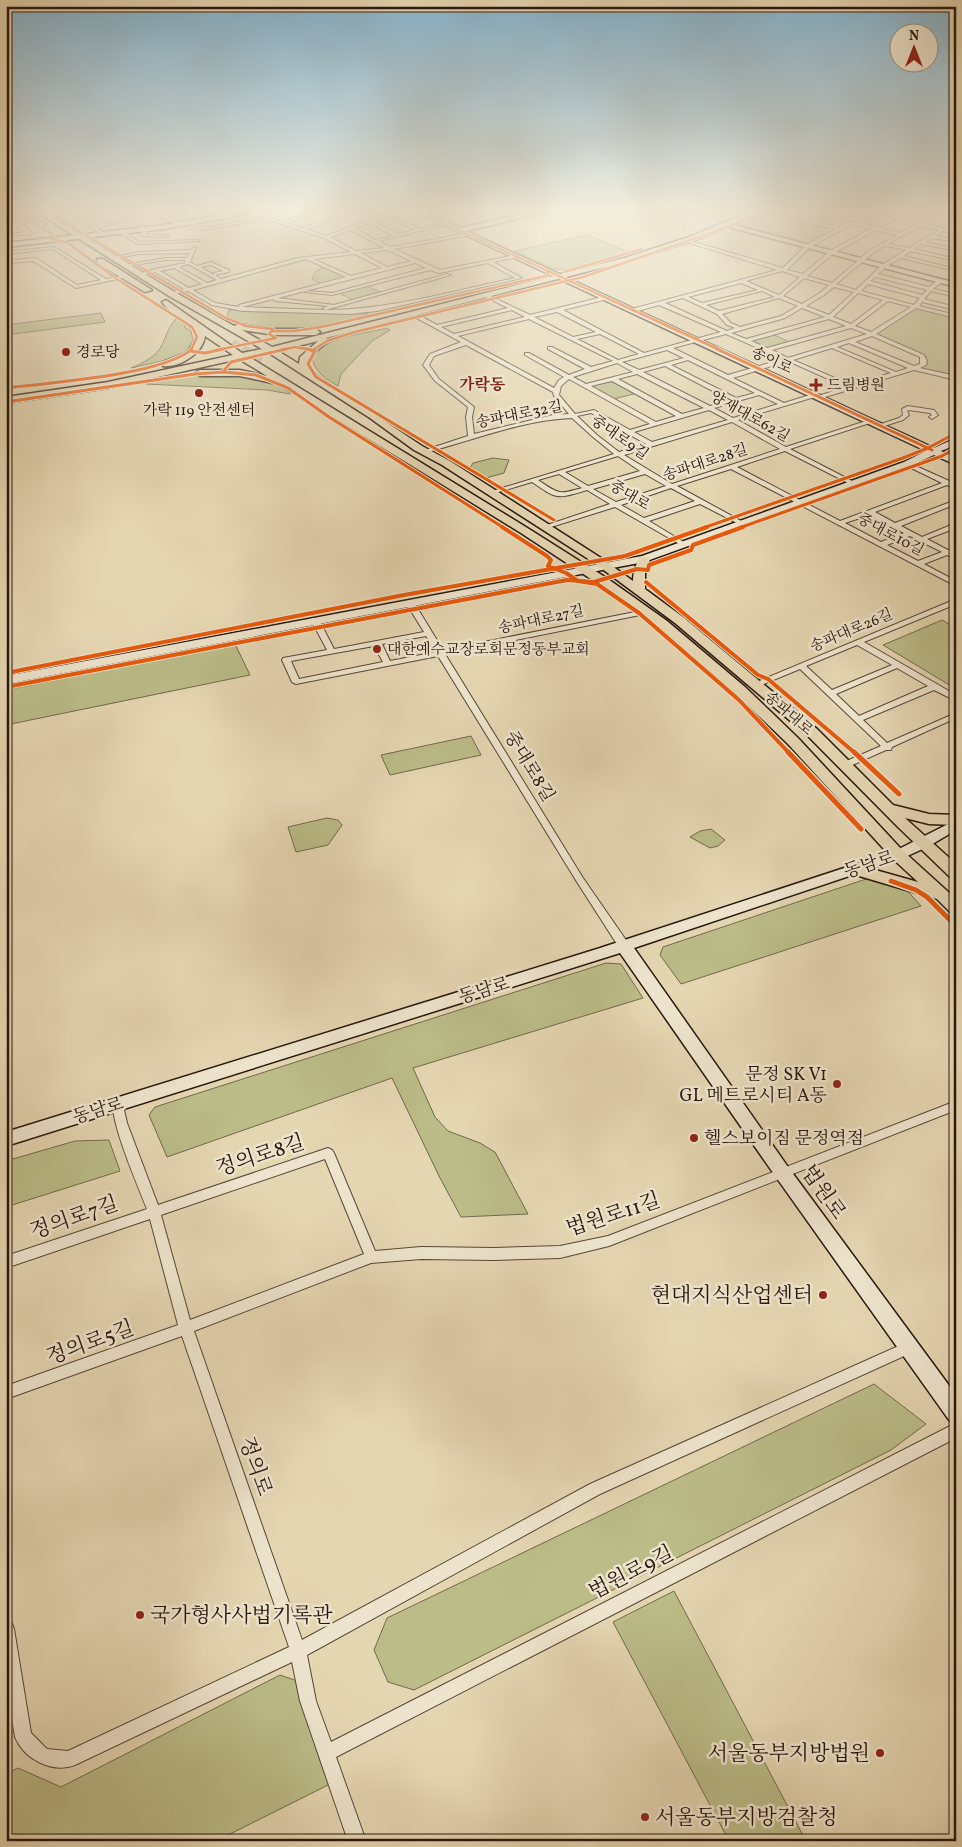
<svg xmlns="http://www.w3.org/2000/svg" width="962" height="1847" viewBox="0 0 962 1847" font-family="Vollkorn,'Noto Serif KR',serif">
<rect width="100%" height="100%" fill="#e5d6b2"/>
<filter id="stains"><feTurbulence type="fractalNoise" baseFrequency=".004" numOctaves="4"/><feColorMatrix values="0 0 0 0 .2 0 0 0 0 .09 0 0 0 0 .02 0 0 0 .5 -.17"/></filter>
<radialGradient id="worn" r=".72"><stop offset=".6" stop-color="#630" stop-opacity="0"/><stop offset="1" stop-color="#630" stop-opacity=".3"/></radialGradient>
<g fill="#bbbc88" stroke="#726a4c">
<path d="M765,213L838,230L806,244L733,226Z"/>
<path d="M587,235L628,252L566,270L553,269L515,251Z"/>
<path d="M323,267L347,277L321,284L312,279L315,272Z"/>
<path d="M366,286L381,292L353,300L339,293Z"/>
<path d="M917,307L956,318V377L918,368L927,365L926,356L875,334Z"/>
<path d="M229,310L368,314C359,319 348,320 338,322C301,330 262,335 227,317Z"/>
<path d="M101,313L105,322L6,335V325Z"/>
<path d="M178,317L186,325L184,327L191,331L193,340L187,351L162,361L131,368C142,364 157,356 162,345C167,334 169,325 178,317Z"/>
<path d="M387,328L390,330L372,341L341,374L338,386C326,379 316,373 312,359C324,336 364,334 387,328Z"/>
<path d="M772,334L790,342L767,349L748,341Z"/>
<path d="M215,373C240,373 264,378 288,388L290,394L267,390L146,384L161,379Z"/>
<path d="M612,380L637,393L614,399L591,386Z"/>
<path d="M493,458L509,460L504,473L486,478L470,468L473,463Z"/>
<path d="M942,620L956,628V689L883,645Z"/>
<path d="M235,644L250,675L6,725V690Z"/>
<path d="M471,736L481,755L390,775L381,755Z"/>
<path d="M327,818L338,820L342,825L328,845L296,852L288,827Z"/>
<path d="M711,829L725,840L718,846L710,848L690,837L700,831Z"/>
<path d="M878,875L896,878L921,906L681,984L660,955L663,947Z"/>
<path d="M606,963L621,964L643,998L413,1068L435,1117L448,1131L480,1143L495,1152L528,1214L461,1217L439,1176L392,1078L167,1157L149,1115L155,1107Z"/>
<path d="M109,1140L120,1171L6,1207V1161L75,1141Z"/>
<path d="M874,1384L926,1424L891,1450L414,1690L388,1682L374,1650L387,1618Z"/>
<path d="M674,1591L806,1841H729L613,1622Z"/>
<path d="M280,1675L303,1683L334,1782L216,1841H6V1774L18,1768L61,1787Z"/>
</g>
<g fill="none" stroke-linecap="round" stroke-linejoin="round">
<path stroke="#bfb091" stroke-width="8" stroke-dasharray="8 4" stroke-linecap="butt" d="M232,343L244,350"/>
<path stroke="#bfb091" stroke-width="10" stroke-dasharray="10 5" stroke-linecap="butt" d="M242,349L261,361"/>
<defs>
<g id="street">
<path d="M60,209L70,210V212L128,209L125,210C136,216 144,221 147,234L169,236L167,237L143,236L140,226L136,221L115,223L97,229L105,233L103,235L65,213L46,216L44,215L62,211ZM119,211L133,219L115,221L94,227L73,214Z"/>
<path d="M144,209H149L165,216L177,212L174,209H179L183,211V213L168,217L182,224L178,225Z"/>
<path d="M204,209H209L225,216L221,217Z"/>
<path d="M291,209H297L270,218L282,222L324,209H329L287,223L301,228L359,209H364L306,229L326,236L385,214L409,209L392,216L420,229L448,223L450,224L379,241L390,247L471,233L469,235L394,249L440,270L516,255L518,257L493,262L522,278L377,311L351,314L243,311L212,305L188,291L170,295V293L184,289L155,272L141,275L139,274L155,269L185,263V260H166L127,266L125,265L166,258H187L189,253L139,254L112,259L110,258L139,252L191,250L194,247L196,248L190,262L197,266L211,262L229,270V272L215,275L221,279L298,258L351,252L324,238L265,219L204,230L187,222L191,221L205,228L263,217ZM388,217L415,230L397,234L374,222ZM370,223L393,236L375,240L355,228ZM351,230L384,248L356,251L330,237ZM388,250L411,261L387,267L361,253ZM355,254L382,268L351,276L313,259ZM306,259L346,277L239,305V307L215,303L193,290ZM415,263L426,268L332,293L307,291L305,292L332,295L430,270L439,273L488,263L515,278C453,291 389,310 325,310L451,275L447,274L334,305L278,298ZM188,264L217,280L207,283L179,267ZM211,265L223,271L214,273V275L201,267ZM174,268L202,284L189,288L160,271ZM273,299L275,301L329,306L323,308L325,310L242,307Z"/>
<path d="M805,209H809L806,211L875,227L882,223L823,209H830L886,221L893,217L860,209H867L896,215L904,211L898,209L932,215L942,209H947L923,224L956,231V233L943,231L936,236L956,240V242L932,238L925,242L956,249V251L921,244L914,249L956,259V261L910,251L904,256L956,269V271L901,258L886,267L878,274L929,287L938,280H942V282L933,289L956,294V297L931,291L924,299L956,307V310L922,302L919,306L956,315V318L916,308L876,334L924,355L927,361L926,365L920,368L956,376V380L914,370L822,398H818V396L738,420L786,447L869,420H873V422L790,449L854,482V484H850L785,451L737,467L840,521L942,483L905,465V463H909L956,484V489L947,485L875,512L895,523L956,500V504L901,526L922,537L956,523V528L927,539L948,550H954L956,551L953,553L956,554V559L947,555L924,564L956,581V586L731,469L677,486L743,522V524H739L700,504L649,521L687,544V546H683L615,507L548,528H544V526L610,504L587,490C557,499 558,500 532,482L492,494L489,492L614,454L593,437L572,418C522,420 473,440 425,453L422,451L468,436L466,417L468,407L435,381L423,365L430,354L461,342L411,315V313H415L437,325L508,308L484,296L486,294L530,315L606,296L608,299L563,310L644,353L721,332L659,305L634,312L632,309L777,270L683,241V239L783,268L806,245L836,229L769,214L771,213L792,217ZM908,212L929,217L901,233L879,228ZM803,213H804L847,223L839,227L797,218ZM852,224L871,229L830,251L803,274L787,270L810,247ZM920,226L939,230L909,248L888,244ZM876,230L897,235L869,251L832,283L807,276L834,253ZM885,246L906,250L882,265L856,290L836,284L873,253ZM782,271L800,277L779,295L746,281ZM876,277L927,290L922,295L870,281ZM804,278L829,285L820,293L802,304L783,296ZM741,283L758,290L702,303L688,297ZM868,284L920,298L914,305L861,291ZM834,287L854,292L829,315L806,306L824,295ZM762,291L775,297L719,311L706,305ZM858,293L883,300L851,324L833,317ZM683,298L717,314L727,325L735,328L727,331L665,303ZM779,298L798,306L781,316L740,327L731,323L722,314ZM888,301L911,307L871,332L855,326ZM802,308L825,317L746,339L731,333L785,318ZM512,310L525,317L454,334L441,327ZM557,312L596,332L573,337L534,317ZM529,319L613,361L591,367L552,347H548V349L585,369L569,375L529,353H525V355L564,377L559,380L554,388L458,336ZM829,319L846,326L767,348L751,341ZM851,328L867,334L788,358L772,350ZM600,334L639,354L618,360L577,339ZM726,334L783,359L728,375L673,348ZM872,336L920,357V364L914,366L855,342ZM849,343L908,368L896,372L837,347ZM466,345L553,392L554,396L569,414L553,415L474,434L472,417L474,407L439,379L429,365L434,356ZM832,348L891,373L851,385L793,360ZM667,350L684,358L639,370L622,362ZM688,360L755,393L736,398L671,365ZM788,361L846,387L818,396L816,393L784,403L733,378ZM617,363L633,372L586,384L573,377ZM665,366L730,400L710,406L643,372ZM637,374L704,408L682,414L618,379ZM569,379L650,424L630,430L594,410L575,414L559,395L561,386ZM612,381L676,416L656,422L591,386ZM759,395L778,404L733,418L714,408ZM709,410L728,420L652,442L634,432ZM591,413L646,444L619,452L597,435L577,416ZM732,422L780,449L672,484L624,455ZM618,456L640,471L588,486L565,472ZM559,474L582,488C558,495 559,494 538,480ZM645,474L666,486L616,502L593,489ZM671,488L695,501L644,518L621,505ZM869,515L904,533L881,542L845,523ZM910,536L942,552L918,561L887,545Z"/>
<path d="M6,215L24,225L32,232V234L6,236V234L26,232L19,227L6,228V226L16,225L6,218Z"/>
<path d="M463,217L465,219L442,223L440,222Z"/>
<path d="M119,231H123L139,242L198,240L200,241L138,244L119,233Z"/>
<path d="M54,247L106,279L125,276L127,277L76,288L33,261L6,263V261L36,258L77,285L101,280L53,249L6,254V252Z"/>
<path d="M908,406L934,410L938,415L932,419L929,417L932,415L930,413L909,410L907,411L909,415L903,420L881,427L878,425L899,418L903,415L902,409Z"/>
<path d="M956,599V604L864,642L956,695V701L934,690L863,720L887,743L956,713V718L892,747L891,750H886L848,767H842L841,765L842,763L881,746L800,669L759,686H753L752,684ZM857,645L892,665L832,690L806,666ZM897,668L928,686L859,716L836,694Z"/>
<path d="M407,601H413L443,650L645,610L649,612L645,614L445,654L583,878L628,943L629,946L628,949H620L577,882L438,656L296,684L292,682L282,660L283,658L327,650L311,620L312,618H318L334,649L424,632L406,603ZM426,636L436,652L390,661L382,644ZM374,646L383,662L299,679L291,661Z"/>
<path d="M118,1099L122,1101L127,1123L158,1205L328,1148L332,1150L334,1153L375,1251L421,1247L494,1248L560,1246L608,1236L956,1101V1110L609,1246L560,1258L494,1260L421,1259L371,1263L194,1331L302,1640L590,1484L903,1344L908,1342L913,1344L915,1348L913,1352L600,1494L307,1655L316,1701L331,1742L956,1423V1438L336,1757L366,1841H348L300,1701L292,1662L75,1765C52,1774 24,1759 15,1737L6,1682V1621L12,1623L14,1629L31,1733L47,1749L68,1751L289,1647L182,1336L6,1399V1386L178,1325L150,1219L6,1268V1256L147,1209C140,1191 107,1115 114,1101ZM325,1159L364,1254L190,1320L161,1215Z"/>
</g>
<g id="secondary">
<path d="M250,209H260L226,218L164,229L6,247V243L164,225Z"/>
<path d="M410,209H418L460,228L548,209H559L466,231L934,448L956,438V445L941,451L956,458V465L934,455L910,466L644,562L6,684V676L642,556L904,462L926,451Z"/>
<path d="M942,209H956V213L943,210Z"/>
<path d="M726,223L956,283V287L724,226V224Z"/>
<path d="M956,820V830L929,846L903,858L634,948L788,1167L956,1395V1423L949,1420L776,1177L620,953L6,1146V1132L597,949L893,852Z"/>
</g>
<g id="primary">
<path d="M15,209H22L46,224L39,226Z"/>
<path d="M32,209H39L175,292L234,326L238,324L275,329H316L320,332L316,335H275L242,330L272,347L624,258L692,236L756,209H764L731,226L698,239L629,261L326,338L329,340C322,347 314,352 308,359V366L317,376L422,446L450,461L601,558L633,581C633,572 636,564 640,557H648L650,559L645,574V589L683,617L817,729L893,805L929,814L956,815V825L929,824L905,818L956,864V878L950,877L898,827L807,735L675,623L593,562L442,465L414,450L370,418L269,353L249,357L529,529L608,579L667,621L745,687L798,738L903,851L956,899V913L950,912L937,899L849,873L846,869L849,865L854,864L918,882L893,859L788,744L735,693L659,627L600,585L521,533L276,382L272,383L240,376H200L195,373L200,370H240L267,376L239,359L108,388L6,403V397L108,382L233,355L205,336C203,353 180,368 163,366V362C179,357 195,352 197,333C187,321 170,316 162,302L166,300L242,353L262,349L169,296ZM318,341L300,357L299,364L278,351Z"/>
<path d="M97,259H103L152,290L145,292L97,263Z"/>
</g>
</defs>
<use href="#street" stroke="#574738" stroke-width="2"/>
<use href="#secondary" stroke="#28170f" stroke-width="3"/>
<use href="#primary" stroke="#28170f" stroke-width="3"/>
<use href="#street" fill="#eee4cd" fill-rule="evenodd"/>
<use href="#secondary" fill="#eee4cd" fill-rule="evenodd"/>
<use href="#primary" fill="#e5d6b2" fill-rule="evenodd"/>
<defs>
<g id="cycleway-far3">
<path d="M11,209L52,234L54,237L52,239L68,243L117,279L192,327L197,337L191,350"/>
<path d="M46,209L79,231L226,318L246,326L273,329L269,334L276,338L217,350"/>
<path d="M413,209L720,350"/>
<path d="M564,272L642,249"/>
<path d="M272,331H294L321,327L545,276L548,275L547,272"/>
<path d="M281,350L295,347L312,350"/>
<path d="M313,350L327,341L355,332L583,277L731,226L770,209"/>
</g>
<g id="cycleway-far2">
<path d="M306,349L315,351"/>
<path d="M717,349L932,450"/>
<path d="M190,351L205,353L223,349"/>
<path d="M312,351L315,349"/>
<path d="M315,351L308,364L316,377L554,520"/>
<path d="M223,372L231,362L286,349"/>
<path d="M6,388C47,383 163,375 192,349"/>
<path d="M6,402L195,374L224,372L256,375L288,388L329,417L504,528"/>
<path d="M703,528L903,458L928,448L956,433"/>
<path d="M739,528L942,456L956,448"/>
</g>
<g id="cycleway-far1">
<path d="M502,527L547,556L551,560L548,566L566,573L578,581L597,584L639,613L739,700L789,753"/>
<path d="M646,582L758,675L768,679L855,753"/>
<path d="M6,673L404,595L625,556L707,527"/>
<path d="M6,687L567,580L594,582L637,569L648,570L649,565L691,550L693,545L743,527"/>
</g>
<g id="cycleway">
<path d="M788,752L861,829"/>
<path d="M854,752L899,794"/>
<path d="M891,881L916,890L927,897L956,926"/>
</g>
</defs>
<use href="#cycleway-far3" stroke="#eee4cd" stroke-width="4"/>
<use href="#cycleway-far2" stroke="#eee4cd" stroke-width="5"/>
<use href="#cycleway-far1" stroke="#eee4cd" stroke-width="6"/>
<use href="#cycleway" stroke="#eee4cd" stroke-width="8"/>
<use href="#cycleway-far3" stroke="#e8590c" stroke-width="2.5"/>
<use href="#cycleway-far2" stroke="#e8590c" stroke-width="3"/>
<use href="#cycleway-far1" stroke="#e8590c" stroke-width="4"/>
<use href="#cycleway" stroke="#e8590c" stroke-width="5"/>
</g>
<linearGradient id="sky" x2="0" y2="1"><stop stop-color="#87b6d2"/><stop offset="0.45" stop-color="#f3eddc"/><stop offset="1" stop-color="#f3eddc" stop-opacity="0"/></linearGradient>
<rect width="962" height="467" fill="url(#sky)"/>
<g fill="#8f2418" stroke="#eee4cd" stroke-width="2">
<circle cx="66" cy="352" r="5"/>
<path d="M813.5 377.5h5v5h5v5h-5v5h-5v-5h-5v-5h5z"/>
<circle cx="199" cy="393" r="5"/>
<circle cx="377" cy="649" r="5"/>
<circle cx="837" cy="1084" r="5"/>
<circle cx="694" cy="1138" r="5"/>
<circle cx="823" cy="1295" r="5"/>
<circle cx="140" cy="1615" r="5"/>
<circle cx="880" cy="1753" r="5"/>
<circle cx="645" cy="1817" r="5"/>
</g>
<g text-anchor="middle" stroke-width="5" stroke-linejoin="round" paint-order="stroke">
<g font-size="15" fill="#28170f" stroke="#eee4cd" text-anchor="start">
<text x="76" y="357">경로당</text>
<text x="827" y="390">드림병원</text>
<text x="199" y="415" text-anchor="middle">가락 119 안전센터</text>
<text x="387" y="654">대한예수교장로회문정동부교회</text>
</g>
<g font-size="15" fill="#28170f" stroke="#eee4cd">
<text transform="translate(772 360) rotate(25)" y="5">송이로</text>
<text transform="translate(519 414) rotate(-11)" y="5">송파대로32길</text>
<text transform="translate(750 416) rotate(29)" y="5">양재대로62길</text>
<text transform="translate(620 437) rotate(35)" y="5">중대로9길</text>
<text transform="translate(705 462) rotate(-18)" y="5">송파대로28길</text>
<text transform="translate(630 495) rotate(31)" y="5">중대로</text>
<text transform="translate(891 534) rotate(28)" y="5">중대로10길</text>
<text transform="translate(541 619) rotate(-12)" y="5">송파대로27길</text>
<text transform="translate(851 630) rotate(-23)" y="5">송파대로26길</text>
<text transform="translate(789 713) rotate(41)" y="5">송파대로</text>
</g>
<g font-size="16" font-weight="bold" fill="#7a1f14" stroke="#eee4cd">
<text x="482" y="390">가락동</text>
</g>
<g font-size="18" fill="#28170f" stroke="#eee4cd">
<text transform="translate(530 766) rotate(59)" y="6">중대로8길</text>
<text transform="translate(869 864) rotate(-18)" y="6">동남로</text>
<text transform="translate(484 990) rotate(-17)" y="6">동남로</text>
<text transform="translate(98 1110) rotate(-17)" y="6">동남로</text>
</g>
<g font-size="18" fill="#28170f" stroke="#eee4cd" text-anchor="end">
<text x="827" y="1080">문정 SK V1<tspan x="827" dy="21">GL 메트로시티 A동</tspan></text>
<text x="704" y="1144" text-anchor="start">헬스보이짐 문정역점</text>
</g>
<g font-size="21" fill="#28170f" stroke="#eee4cd">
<text transform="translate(260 1155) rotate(-18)" y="7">정의로8길</text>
<text transform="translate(824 1192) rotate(55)" y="7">법원로</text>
<text transform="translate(613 1214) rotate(-18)" y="7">법원로11길</text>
<text transform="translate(74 1217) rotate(-19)" y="7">정의로7길</text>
<text transform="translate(90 1342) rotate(-20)" y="7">정의로5길</text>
<text transform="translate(256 1466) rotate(71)" y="7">정의로</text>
<text transform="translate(631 1572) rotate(-27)" y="7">법원로9길</text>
</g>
<g font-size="21" fill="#28170f" stroke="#eee4cd" text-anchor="end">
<text x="813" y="1302">현대지식산업센터</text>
<text x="150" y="1622" text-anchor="start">국가형사사법기록관</text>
<text x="870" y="1760">서울동부지방법원</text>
<text x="655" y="1824" text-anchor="start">서울동부지방검찰청</text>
</g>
</g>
<rect width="962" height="1847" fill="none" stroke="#e5d6b2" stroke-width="25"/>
<rect x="8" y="8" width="947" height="1832" fill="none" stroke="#28170f" stroke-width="2.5"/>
<rect x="12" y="12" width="937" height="1822" fill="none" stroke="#28170f"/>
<g transform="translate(914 48)"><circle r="24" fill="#eee4cd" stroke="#9f9281"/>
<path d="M0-4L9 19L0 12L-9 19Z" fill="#8f2418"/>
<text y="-8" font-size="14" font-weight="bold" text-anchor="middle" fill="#28170f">N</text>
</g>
<rect width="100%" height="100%" filter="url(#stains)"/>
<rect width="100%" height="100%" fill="url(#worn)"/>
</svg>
